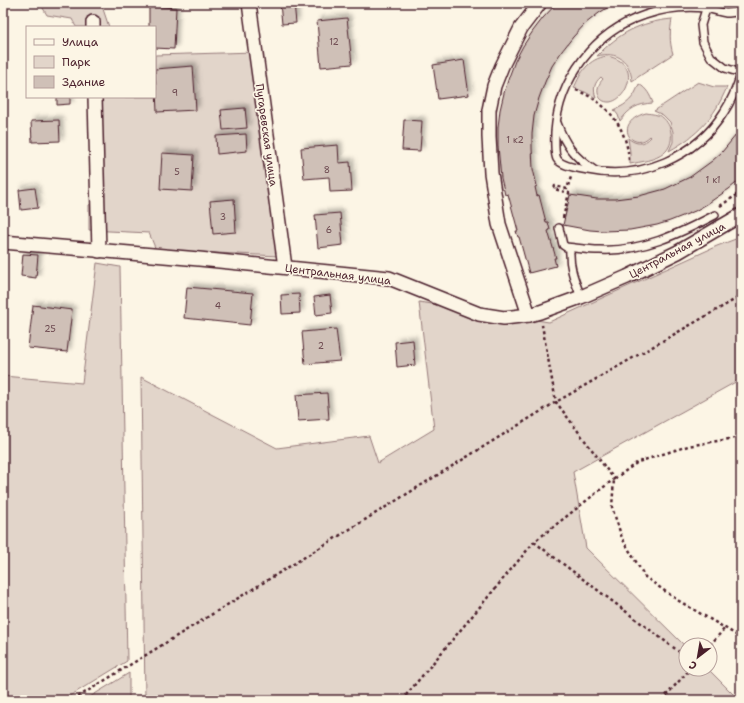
<svg xmlns="http://www.w3.org/2000/svg" width="744" height="703" viewBox="0 0 744 703" font-family="'Shantell Sans',sans-serif">
<defs>
<filter id="shadow"><feDropShadow dx="3.5" dy="-3.5" stdDeviation="2" flood-color="#0004"/></filter>
</defs>
<rect width="100%" height="100%" fill="#fcf5e5"/>
<filter id="ink" filterUnits="userSpaceOnUse"><feTurbulence type="fractalNoise" baseFrequency=".025" numOctaves="2"/><feDisplacementMap in="SourceGraphic" scale="8" xChannelSelector="R" yChannelSelector="G"/><feConvolveMatrix kernelMatrix="1 2 1 2 8 2 1 2 1" color-interpolation-filters="sRGB"/></filter>
<g filter="url(#ink)">
<g fill="#e2d5ca" stroke="#967a7a">
<path d="M40,3H101L109,27H76L72,19L47,15Z"/>
<path d="M672,19C670,31 669,41 673,54L632,81C630,60 617,51 597,56C619,33 640,22 672,19Z"/>
<path d="M255,52L278,256L156,250L149,233L89,230V205L100,199L89,97H155V55Z"/>
<path d="M607,56C617,58 625,62 628,72C631,83 623,100 610,102C597,103 594,88 603,79L601,77C594,83 593,89 596,98L585,92L574,88C581,72 588,59 607,56Z"/>
<path d="M698,82L714,87H727C714,118 698,135 669,151L673,142V132L670,122L663,115L654,111Z"/>
<path d="M639,84C647,89 650,95 653,103C637,104 630,108 620,121L618,115L614,110C628,104 634,98 639,84Z"/>
<path d="M646,113C652,114 657,114 662,117C673,125 675,144 664,153C656,160 640,162 630,164V152L628,138C636,145 644,145 651,137L650,136C633,154 611,123 646,113Z"/>
<path d="M741,237V379L573,472L586,548L686,647V669H708L739,700H145L141,377L277,448L369,436L378,463L434,429L419,302L549,322L717,246Z"/>
<path d="M97,263L120,267L127,661L63,700H3V376L82,383Z"/>
<path d="M129,673V700H85Z"/>
</g>
<g fill="#cfc0b7" stroke="#4a1f2b" filter="url(#shadow)">
<path d="M280,3H294L296,23L282,24Z"/>
<path d="M557,3H615L599,13L585,24L573,37L562,51L552,66L545,82L539,98L534,116L532,134V148L533,169L537,186L535,187L537,196L539,195L546,222H548L550,230L548,231L556,258H554L556,266L529,273L519,237H518L516,231H518L508,194L505,195L501,178L498,146V127L500,110L504,93L509,77L515,61L523,46L533,31L543,18Z"/>
<path d="M149,6L176,8L174,49L155,48V27H149Z"/>
<path d="M347,18L352,64L321,67L317,21Z"/>
<path d="M464,60L469,95L438,99L433,65Z"/>
<path d="M193,66L196,110L157,112L155,69Z"/>
<path d="M57,97H70V104L57,105Z"/>
<path d="M245,108L247,128L223,130L221,110Z"/>
<path d="M59,120L60,141L32,142L31,121Z"/>
<path d="M404,120L422,121L420,151L402,150Z"/>
<path d="M741,129V179L729,189L707,204L695,211L670,221L657,225L630,230L603,231L590,230L563,225L570,195L597,199H615L639,196L665,189L690,177L712,161L722,152Z"/>
<path d="M246,134L247,151L217,154L216,136Z"/>
<path d="M338,145L339,163L350,162L352,191L330,192L329,177L304,179L301,148Z"/>
<path d="M162,153L194,155L192,191L160,189Z"/>
<path d="M35,188L38,208L21,210L19,190Z"/>
<path d="M234,199L236,232L213,234L210,201Z"/>
<path d="M340,213L343,245L318,248L315,215Z"/>
<path d="M23,254L38,255L36,278L21,276Z"/>
<path d="M187,287L253,293L250,325L184,318Z"/>
<path d="M299,294L300,313L282,314L281,295Z"/>
<path d="M330,295L332,313L316,315L314,297Z"/>
<path d="M33,305L72,310L67,352L28,348Z"/>
<path d="M336,329L340,361L305,364L302,332Z"/>
<path d="M413,340L415,365L397,367L395,342Z"/>
<path d="M327,393L329,419L298,421L296,395Z"/>
</g>
<g fill="none" stroke-linecap="round" stroke-linejoin="round">
<defs>
<g id="service">
<path d="M706,9L701,25L703,42L711,57L725,68L741,73"/>
<path d="M741,11C736,12 731,13 726,13C719,12 712,9 705,8C685,6 665,8 645,15C594,32 559,79 555,132C555,139 554,154 557,159C561,166 581,169 588,170C640,181 696,157 724,112C732,100 737,87 741,74"/>
<path d="M557,123C565,145 574,157 594,170"/>
<path d="M559,228L563,245L566,247C577,248 588,250 600,250C641,252 679,234 715,215"/>
<path d="M570,248C569,267 574,279 581,297"/>
</g>
<g id="minor">
<path d="M249,3L285,267"/>
<path d="M93,22V27"/>
<path d="M95,97L99,251"/>
<path d="M3,242L199,259L389,278L479,314L504,318L529,315L540,312L581,297L627,277L678,252L741,215"/>
<path d="M529,315L499,224L491,173L489,137V110L494,86L502,66L521,28L540,3"/>
</g>
</defs>
<use href="#service" stroke="#4a1f2b" stroke-width="10"/>
<use href="#minor" stroke="#4a1f2b" stroke-width="16"/>
<g stroke="#4a1f2b" stroke-width="2.5" stroke-dasharray="3 3" stroke-linecap="butt">
<path d="M576,90C607,102 627,127 629,161"/>
<path d="M720,206L741,192"/>
<path d="M563,218L569,193L554,189L555,186L567,189L571,177"/>
<path d="M741,437L688,446L638,462L614,479L612,507L622,538L645,577L679,601L725,628L741,638"/>
<path d="M534,542L686,657"/>
<path d="M710,645L725,628"/>
<path d="M73,700L556,402L741,296"/>
<path d="M402,700L534,542L614,479L556,402L542,325"/>
<path d="M662,700L690,669"/>
</g>
<use href="#service" stroke="#fcf5e5" stroke-width="7"/>
<use href="#minor" stroke="#fcf5e5" stroke-width="13"/>
</g>
</g>
<g text-anchor="middle" stroke-width="3.5" stroke-linejoin="round" paint-order="stroke">
<g font-size="9" fill="#6b474e">
<text x="334" y="45">12</text>
<text x="175" y="96">9</text>
<text x="515" y="143">1 к2</text>
<text x="327" y="173">8</text>
<text x="177" y="175">5</text>
<text x="713" y="183">1 к1</text>
<text x="223" y="220">3</text>
<text x="329" y="233">6</text>
<text x="218" y="309">4</text>
<text x="50" y="332">25</text>
<text x="321" y="349">2</text>
</g>
<g font-size="11" fill="#4a1f2b" stroke="#fcf5e5">
<text transform="translate(267 135) rotate(82)" y="4">Пугаревская улица</text>
<text transform="translate(677 250) rotate(-28)" y="4">Центральная улица</text>
<text transform="translate(338 274) rotate(7)" y="4">Центральная улица</text>
</g>
</g>
<rect width="744" height="703" fill="none" stroke="#fcf5e5" stroke-width="16"/>
<rect x="8" y="8" width="728" height="687" fill="none" stroke="#4a1f2b" stroke-width="1.5" filter="url(#ink)"/>
<rect x="26" y="26" width="130" height="72" fill="#fcf5e5" stroke="#b59f9b"/>
<rect x="34" y="39" width="20" height="6" fill="#fcf5e5" stroke="#b59f9b"/>
<text x="62" y="46" font-size="12" fill="#4a1f2b">Улица</text>
<rect x="34" y="56" width="20" height="12" fill="#e2d5ca" stroke="#b59f9b"/>
<text x="62" y="66" font-size="12" fill="#4a1f2b">Парк</text>
<rect x="34" y="76" width="20" height="12" fill="#cfc0b7" stroke="#b59f9b"/>
<text x="62" y="86" font-size="12" fill="#4a1f2b">Здание</text>
<g transform="translate(698 657) rotate(211)"><circle r="19" fill="#fcf5e5" stroke="#b59f9b"/>
<path d="M0-3L7 15L0 10L-7 15Z" fill="#4a1f2b"/>
<text y="-6" font-size="11" font-weight="bold" text-anchor="middle" fill="#4a1f2b">С</text>
</g>
</svg>
